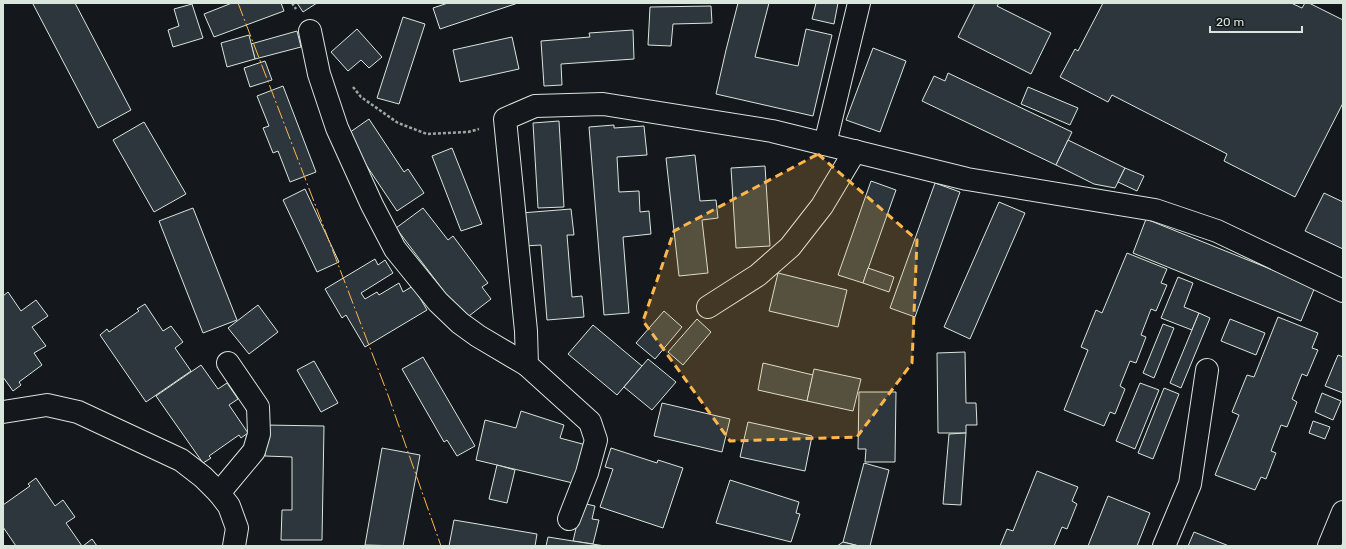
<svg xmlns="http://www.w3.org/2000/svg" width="1346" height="549" viewBox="0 0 1346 549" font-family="Rubik,sans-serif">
<rect width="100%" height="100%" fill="#14181c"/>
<g fill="#2c363c" stroke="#d8e6dc">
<path d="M34,3H75L131,110L98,128L33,4Z"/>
<path d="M232,3H281L284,11L214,37L204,14Z"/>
<path d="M297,3H317L303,12Z"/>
<path d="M448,3H518L440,29L433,8Z"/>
<path d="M738,3H769L755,57L798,66L806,29L832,35L813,116L716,94L726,50Z"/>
<path d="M816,3H838L834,24L812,19Z"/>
<path d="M975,3H999L997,6L1051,33L1031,74L958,37Z"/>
<path d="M1103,3H1291L1302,8L1305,3H1309L1343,20V103L1295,197L1224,161L1227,154L1112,95L1108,102L1060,77L1075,49L1078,51Z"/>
<path d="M192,4L203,38L173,47L168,30L179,26L174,9Z"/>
<path d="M711,6L712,23L673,24L671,46L648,45L650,7Z"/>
<path d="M403,17L425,24L399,104L377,98Z"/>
<path d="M357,29L382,57L369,68L361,60L348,71L331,52Z"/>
<path d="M633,30L634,59L561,64L562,85L544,86L541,41L590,37L589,33Z"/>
<path d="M297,31L301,47L255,59L251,44Z"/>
<path d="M249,35L255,59L227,67L221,43Z"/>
<path d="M512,37L519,69L460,82L453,50Z"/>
<path d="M873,48L906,61L880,132L846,120Z"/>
<path d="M265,61L272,80L250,87L244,68Z"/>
<path d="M948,73L1072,132L1056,165L922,101L934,76L945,81Z"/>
<path d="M283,86L316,172L290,182L278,151L273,153L263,128L269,126L257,96Z"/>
<path d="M1028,87L1078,108L1070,125L1021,104Z"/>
<path d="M369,119L404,172L408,169L424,193L397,211L346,135Z"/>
<path d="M559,121L564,207L538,208L533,123Z"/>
<path d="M144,122L186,194L154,212L113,140Z"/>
<path d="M614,125V128L644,126L647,155L617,157L619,192L639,191L640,212L649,211L651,234L623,237L629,313L604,315L589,127Z"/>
<path d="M1068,140L1125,168L1115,188L1094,184L1056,165Z"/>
<path d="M452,148L482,224L461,231L432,156Z"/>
<path d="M695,155L700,201L716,200L718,218L702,220L708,273L679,276L666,158Z"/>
<path d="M765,166L770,246L736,248L731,168Z"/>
<path d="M1125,168L1144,176L1137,191L1118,182Z"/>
<path d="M871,181L896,190L863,283L838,275Z"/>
<path d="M935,183L960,192L915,317L890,308Z"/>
<path d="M305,189L339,262L317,272L283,200Z"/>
<path d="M1324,193L1343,202V249L1305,231Z"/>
<path d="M999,202L1025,213L970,339L944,327Z"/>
<path d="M193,208L237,320L203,333L159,221Z"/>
<path d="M423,208L448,240L453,236L488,283L482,287L491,299L465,319L396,228Z"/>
<path d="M571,209L574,235H567L572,297L582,296L584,317L547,320L541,245L524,246L521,213Z"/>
<path d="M1146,219L1315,287L1301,321L1133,253Z"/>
<path d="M1127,253L1167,269L1161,283L1167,285L1156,311L1151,309L1141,335L1146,337L1136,363L1130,361L1120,386L1125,389L1115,414L1110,412L1104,426L1064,410L1088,350L1081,347L1096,310L1102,313Z"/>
<path d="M375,259L378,265L385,260L393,273L361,293L365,299L377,292L379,295L399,283L403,292L413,286L427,310L365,347L346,315L342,318L325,289Z"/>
<path d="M868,268L894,277L889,292L863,283Z"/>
<path d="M778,273L847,290L838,327L769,311Z"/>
<path d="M1178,277L1193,283L1184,307L1199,313L1192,330L1161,318Z"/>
<path d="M8,292L21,311L36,300L48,316L32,327L46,346L34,353L42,365L19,382L21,385L13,391L3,377V296Z"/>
<path d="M145,304L163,331L171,326L183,342L175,348L191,371L146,402L100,335L107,329L109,332L139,311L137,309Z"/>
<path d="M258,305L278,332L249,354L228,328Z"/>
<path d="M664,311L682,327L655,359L636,343Z"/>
<path d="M1199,313L1210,318L1181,388L1170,383Z"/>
<path d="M1278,317L1318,333L1312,348L1318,350L1307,376L1302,374L1292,399L1297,402L1287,427L1281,425L1271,451L1276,453L1266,479L1261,477L1255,490L1215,475L1239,415L1232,412L1247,375L1254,377Z"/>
<path d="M697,319L711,332L683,365L668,352Z"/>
<path d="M1230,319L1265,333L1256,355L1221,341Z"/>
<path d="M1163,324L1174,328L1154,378L1143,373Z"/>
<path d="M593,325L642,366L617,395L568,354Z"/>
<path d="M965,352L966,403H976L977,425H966V433H938L937,353Z"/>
<path d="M1338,355L1343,357V393L1325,386Z"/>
<path d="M423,357L475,446L457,456L447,440L444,442L402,369Z"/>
<path d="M648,359L676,382L652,410L624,387Z"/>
<path d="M314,361L338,403L321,412L297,370Z"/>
<path d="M763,363L813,375L807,401L758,390Z"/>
<path d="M201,365L218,389L227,383L238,399L229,405L248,433L241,438L239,435L209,456L211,458L203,463L156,396Z"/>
<path d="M814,369L861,379L853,411L807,401Z"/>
<path d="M1140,383L1159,390L1135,449L1116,441Z"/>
<path d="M1164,388L1179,394L1153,459L1138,453Z"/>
<path d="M859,392H896L895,462H865L866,449H858Z"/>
<path d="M1322,393L1341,401L1333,420L1315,412Z"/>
<path d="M662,403L730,419L722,452L654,436Z"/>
<path d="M521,411L564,425L560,438L586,445L577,484L476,460L485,420L516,428Z"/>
<path d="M1313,421L1330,427L1325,439L1309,433Z"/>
<path d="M748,422L812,436L805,471L740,457Z"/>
<path d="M265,425L324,426L322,540H281L282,510H292V457L265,456Z"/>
<path d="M966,433L961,505L943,504L949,434Z"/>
<path d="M382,448L420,455L403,546L365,545Z"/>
<path d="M611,448L657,463L658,460L683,468L663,528L600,507L613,469L605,467Z"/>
<path d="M864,463L889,470L870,546H859L843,542Z"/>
<path d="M497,465L515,470L507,503L489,499Z"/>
<path d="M1037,471L1078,487L1072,501L1077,504L1067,529L1062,527L1054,546H1000L1007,529L1013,531Z"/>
<path d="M36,478L55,506L63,500L75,517L66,523L82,546H16L3,527V505L30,486L28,484Z"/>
<path d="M730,480L799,502L796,513L800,514L791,542L716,523Z"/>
<path d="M1108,496L1150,513L1137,546H1088Z"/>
<path d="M582,503L595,506L592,519L599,520L593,544L573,541Z"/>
<path d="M454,520L537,534L535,546H449Z"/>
<path d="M1194,532L1229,546H1188Z"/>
<path d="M548,537L573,541L605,546H546Z"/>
<path d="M92,539L97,546H83Z"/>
<path d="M843,542L859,546H837Z"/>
</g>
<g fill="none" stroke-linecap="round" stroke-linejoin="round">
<defs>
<g id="street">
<path d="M310,31L319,74L337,128L372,205L395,249L438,302L460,323L478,336L527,365"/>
<path d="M825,144L859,3"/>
<path d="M708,307L758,275L790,247L822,206L855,151"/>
<path d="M3,412L47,405L78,412L181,460L203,477L219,493L229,506L237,528L234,546"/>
<path d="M219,493L254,451L259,434L258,407L228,363"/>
<path d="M569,519L587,473L596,440L590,422L527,365L526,331L505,119L535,106L603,104L772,131L967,179L1155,210L1217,231L1343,291"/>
<path d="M1164,546L1190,484L1207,370"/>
</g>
<path id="secondary" d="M1329,546L1343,512"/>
</defs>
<use href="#street" stroke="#d8e6dc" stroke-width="24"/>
<use href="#secondary" stroke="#d8e6dc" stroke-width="24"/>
<g stroke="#9da8a2" stroke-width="2.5" stroke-dasharray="3 2" stroke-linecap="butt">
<path d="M292,3L296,9"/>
<path d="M353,87L361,97L398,123L427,134L468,132L479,129"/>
</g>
<use href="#street" stroke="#14181c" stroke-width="22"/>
<use href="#secondary" stroke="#14181c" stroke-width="22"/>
<path stroke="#ffb74d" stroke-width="1" stroke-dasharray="14 3 2 3" stroke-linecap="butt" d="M238,3L388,395L441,546"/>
</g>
<path fill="#ffb74d" fill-opacity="0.2" stroke="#ffb74d" stroke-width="3" stroke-dasharray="8 5" stroke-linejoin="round" d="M818,154L917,240L912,363L857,437L730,441L643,321L674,231Z"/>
<rect width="1346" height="549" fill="none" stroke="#d8e6dc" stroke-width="8"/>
<path d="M1210 26v6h92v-6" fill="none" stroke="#d8e6dc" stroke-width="2"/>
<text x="1216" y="26" font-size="12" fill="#d8e6dc" stroke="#14181c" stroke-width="3" paint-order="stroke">20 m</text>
</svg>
